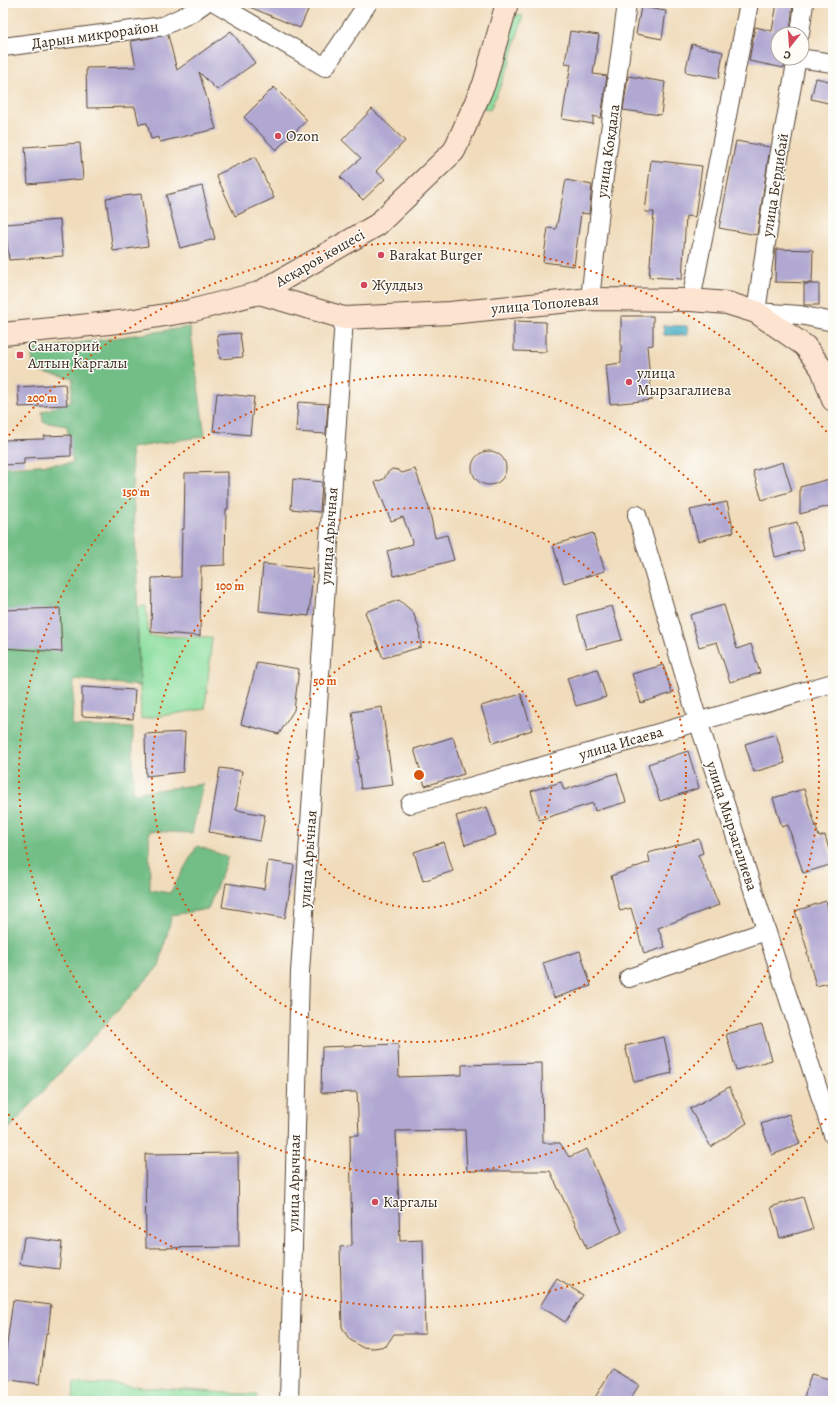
<svg xmlns="http://www.w3.org/2000/svg" width="836" height="1404" viewBox="0 0 836 1404" font-family="Alegreya,serif">
<rect width="100%" height="100%" fill="#fdfcf7"/>
<filter id="ink" filterUnits="userSpaceOnUse"><feTurbulence type="fractalNoise" baseFrequency=".025" numOctaves="2"/><feDisplacementMap in="SourceGraphic" scale="8" xChannelSelector="R" yChannelSelector="G"/><feConvolveMatrix kernelMatrix="1 2 1 2 8 2 1 2 1" color-interpolation-filters="sRGB"/></filter>
<filter id="wash" filterUnits="userSpaceOnUse"><feTurbulence type="fractalNoise" baseFrequency=".012" numOctaves="4" result="noise"/><feDisplacementMap in="SourceGraphic" scale="16" xChannelSelector="R" yChannelSelector="G"/><feGaussianBlur stdDeviation="0.9" result="paint"/><feColorMatrix in="noise" values="0 0 0 0 0 0 0 0 0 0 0 0 0 0 0 0 0 1.4 0 .05"/><feComposite in="paint" operator="in"/></filter>
<g filter="url(#wash)">
<rect width="100%" height="100%" fill="#f0dcbb"/>
<g fill="#8edfa0" stroke="#64845f">
<path d="M516,14L523,16L509,65L490,110L483,108Z"/>
<path d="M146,606L149,636L212,637L205,709L141,719L137,607Z"/>
<path d="M74,1382L257,1395L256,1401H73Z"/>
</g>
<path fill="#72be86" stroke="#567452" d="M190,327L205,436L131,448L137,581L138,660L141,686L74,679L72,726L133,728V793L203,784L192,833L149,831L150,890L170,893L197,846L228,857L208,909L172,915L159,966L3,1135V467L73,463L67,426L43,422L42,412L71,401L73,379L34,370L31,350Z"/>
<path fill="#48b1c6" stroke="#426e72" d="M663,325L687,326L688,335H664Z"/>
<g id="blocks">
<g fill="#b0a8d2">
<path d="M240,3H311L300,28Z"/>
<path d="M777,3H793L790,34H778V58H786L784,68L749,61L755,27L772,31Z"/>
<path d="M641,7L666,11L662,39L636,34Z"/>
<path d="M231,31L255,63L217,90L199,72L216,129L160,142L159,137L151,139L147,123L139,124L135,107L87,108L86,68L136,67L131,41L168,35L177,70Z"/>
<path d="M570,31L599,35L593,74L607,76L601,118L593,116V124L562,119L571,64L565,63Z"/>
<path d="M692,44L723,52L719,78L685,72Z"/>
<path d="M628,76L665,82L661,115L623,110Z"/>
<path d="M816,78L833,82L828,103L811,99Z"/>
<path d="M274,87L307,120L276,150L244,117Z"/>
<path d="M372,109L405,141L376,171L385,179L363,200L340,177L361,158L342,140Z"/>
<path d="M736,141L770,147L757,235L719,228Z"/>
<path d="M80,143L83,179L28,184L25,147Z"/>
<path d="M255,157L274,198L235,216L216,175Z"/>
<path d="M651,160L702,166L695,217L686,216L682,279L649,277L654,212H645Z"/>
<path d="M566,180L592,185L589,214L581,213L574,266L543,262L548,228L556,229Z"/>
<path d="M202,186L215,239L180,248L166,195Z"/>
<path d="M141,194L148,246L113,251L106,198Z"/>
<path d="M60,220L63,256L9,260L5,224Z"/>
<path d="M776,249L813,250L812,283L775,282Z"/>
<rect x="804" y="284" width="15" height="21"/>
<path d="M621,316H653V345L647,346L652,400L610,404L606,365L621,363Z"/>
<path d="M514,321L546,322V352L514,351Z"/>
<path d="M240,333L243,357L220,359L217,335Z"/>
<path d="M65,384L67,405L19,407L18,387Z"/>
<path d="M217,393L254,397L250,435L213,431Z"/>
<path d="M298,402L328,404L326,434L296,432Z"/>
<path d="M71,435V456L24,458V464L3,465V440L44,439V436Z"/>
<circle cx="489" cy="468" r="17"/>
<path d="M783,462L792,491L762,500L753,471Z"/>
<path d="M392,469L398,470L402,473L415,469L429,508L435,538L447,535L454,560L394,576L387,551L413,544L403,517L391,521L375,482L384,479L387,473Z"/>
<path d="M228,472V509H226L225,565L201,566L200,636L151,632L152,578L181,577L182,529H184L185,473Z"/>
<path d="M833,478V505L800,514V487Z"/>
<path d="M293,479L322,482L320,512L291,509Z"/>
<path d="M727,502L734,532L698,541L690,510Z"/>
<path d="M797,522L804,550L775,557L769,529Z"/>
<path d="M593,533L605,571L564,583L553,545Z"/>
<path d="M263,564L313,569L309,616L259,611Z"/>
<path d="M399,600L413,612L419,628L421,647L383,658L365,612Z"/>
<path d="M724,605L737,649L751,644L760,673L730,682L717,642L699,647L690,615Z"/>
<path d="M612,606L622,640L586,649L577,615Z"/>
<path d="M60,608L62,652L3,648V610Z"/>
<path d="M257,662L299,669L294,710L279,734L241,724Z"/>
<path d="M663,665L672,693L641,703L632,674Z"/>
<path d="M597,669L606,697L576,706L567,678Z"/>
<path d="M82,687L135,690L133,719L82,716Z"/>
<path d="M521,694L532,730L493,743L481,706Z"/>
<path d="M382,707L393,785L361,789L357,759H359L352,712Z"/>
<path d="M185,732L183,772L146,776L145,734Z"/>
<path d="M776,734L785,763L754,772L745,744Z"/>
<path d="M453,737L464,774L425,786L414,749Z"/>
<path d="M688,751L699,788L660,801L648,764Z"/>
<path d="M220,768L242,771L236,810L265,815L260,841L209,832Z"/>
<path d="M617,773L626,802L595,811L593,803L539,820L531,791L561,782L564,790Z"/>
<path d="M804,789L819,837L825,835L833,864L803,873L788,825L782,827L773,798Z"/>
<path d="M487,807L496,835L465,845L456,816Z"/>
<path d="M699,839L703,853L698,855L719,905L658,928L665,947L644,954L631,908L620,911L611,876L650,862L648,853Z"/>
<path d="M444,842L453,871L423,881L414,852Z"/>
<path d="M268,861L294,865L285,918L222,907L226,883L264,889Z"/>
<path d="M826,901L833,923V982L816,986L807,953L808,952L795,911Z"/>
<path d="M580,951L591,986L554,998L543,963Z"/>
<path d="M762,1025L772,1060L736,1070L726,1034Z"/>
<path d="M664,1037L672,1073L634,1082L625,1046Z"/>
<path d="M398,1044L399,1077L462,1075V1065L542,1063L543,1143H560L569,1157L587,1149L622,1232L587,1249L550,1171H467L465,1130L396,1131L400,1241L423,1240L425,1334H394L386,1346L374,1348L361,1347L349,1339L342,1327L340,1247L352,1246L350,1135H359L357,1092L321,1093L322,1047Z"/>
<path d="M729,1087L747,1123L711,1147L690,1109Z"/>
<path d="M789,1114L800,1144L772,1155L761,1124Z"/>
<path d="M238,1153L239,1247L146,1248L145,1154Z"/>
<path d="M803,1197L813,1229L780,1238L771,1207Z"/>
<path d="M24,1237L62,1242L59,1269L20,1264Z"/>
<path d="M557,1279L583,1295L565,1322L540,1306Z"/>
<path d="M13,1300L51,1305L48,1333H46L40,1384L3,1379L5,1351H6Z"/>
<path d="M612,1369L639,1385L629,1401H593Z"/>
<path d="M811,1374L833,1380V1401H803Z"/>
</g>
</g>
</g>
<g filter="url(#ink)">
<use href="#blocks" fill-opacity="0" stroke="#564536" stroke-width="1"/>
<g fill="none" stroke-linecap="round" stroke-linejoin="round">
<defs>
<g id="street">
<path d="M216,3L325,67L368,3"/>
<path d="M800,34L804,3"/>
<path d="M3,47L163,26L191,13L205,3"/>
<path d="M797,58L777,168L756,312L800,315L833,322"/>
<path d="M798,58L833,63"/>
<path d="M590,299L602,192L627,3"/>
<path d="M691,300L749,3"/>
<path d="M637,515L698,721L833,1135"/>
<path d="M410,804L833,683"/>
<path d="M629,978L766,931"/>
<path d="M289,1401L300,972L344,318"/>
</g>
<g id="secondary">
<path d="M259,293L344,318L450,313L590,299L691,300L727,303L756,312L805,346L822,369L833,400"/>
<path d="M3,334L128,321L190,311L259,293L377,225L454,151L484,84L507,3"/>
</g>
</defs>
<use href="#street" stroke="#564536" stroke-width="20"/>
<use href="#secondary" stroke="#564536" stroke-width="24"/>
<use href="#street" stroke="#fff" stroke-width="18"/>
<use href="#secondary" stroke="#fde4d1" stroke-width="22"/>
</g>
</g>
<g fill="none" stroke="#d7540e" stroke-width="2" stroke-dasharray="2 4">
<circle cx="419" cy="775" r="133"/>
<circle cx="419" cy="775" r="267"/>
<circle cx="419" cy="775" r="400"/>
<path d="M830 1114A533 533 0 0 1 5 1110M5 440A533 533 0 0 1 830 436"/>
</g>
<g fill="#d1495b" stroke="#fdfcf7" stroke-width="1.5">
<circle cx="278" cy="136" r="4"/>
<circle cx="381" cy="255" r="4"/>
<circle cx="364" cy="285" r="4"/>
<rect x="16" y="351" width="8" height="8" rx="2"/>
<circle cx="629" cy="382" r="4"/>
<circle cx="375" cy="1202" r="4"/>
</g>
<g text-anchor="middle" stroke-width="3" stroke-linejoin="round" paint-order="stroke">
<g font-size="15" fill="#3b2a1e" stroke="#fdfcf7">
<text transform="translate(95 35) rotate(-8)" y="5">Дарын микрорайон</text>
<text transform="translate(608 151) rotate(-82)" y="5">улица Кокдала</text>
<text transform="translate(775 185) rotate(-81)" y="5">улица Бердибай</text>
<text transform="translate(320 258) rotate(-30)" y="5">Асқаров көшесі</text>
<text transform="translate(545 304) rotate(-5)" y="5">улица Тополевая</text>
<text transform="translate(329 536) rotate(-86)" y="5">улица Арычная</text>
<text transform="translate(621 743) rotate(-16)" y="5">улица Исаева</text>
<text transform="translate(732 826) rotate(72)" y="5">улица Мырзагалиева</text>
<text transform="translate(308 859) rotate(-86)" y="5">улица Арычная</text>
<text transform="translate(294 1183) rotate(-89)" y="5">улица Арычная</text>
</g>
<g font-size="15" fill="#3b2a1e" stroke="#fdfcf7" text-anchor="start">
<text x="286" y="141">Ozon</text>
<text x="389" y="260">Barakat Burger</text>
<text x="372" y="290">Жулдыз</text>
<text x="28" y="351">Санаторий<tspan x="28" dy="17">Алтын Каргалы</tspan></text>
<text x="637" y="378">улица<tspan x="637" dy="17">Мырзагалиева</tspan></text>
<text x="383" y="1207">Каргалы</text>
</g>
</g>
<circle cx="419" cy="775" r="6" fill="#d7540e" stroke="#fdfcf7" stroke-width="2"/>
<g font-size="12" text-anchor="middle" font-weight="bold" fill="#d7540e" stroke="#fdfcf7" stroke-width="3" stroke-linejoin="round" paint-order="stroke">
<text x="42" y="402">200 m</text>
<text x="136" y="496">150 m</text>
<text x="230" y="590">100 m</text>
<text x="325" y="685">50 m</text>
</g>
<rect width="836" height="1404" fill="none" stroke="#fdfcf7" stroke-width="16"/>
<g transform="translate(790 46) rotate(197)"><circle r="19" fill="#fdfcf7" stroke="#afa8a0"/>
<path d="M0-3L7 15L0 10L-7 15Z" fill="#d1495b"/>
<text y="-6" font-size="11" font-weight="bold" text-anchor="middle" fill="#3b2a1e">С</text>
</g>
</svg>
